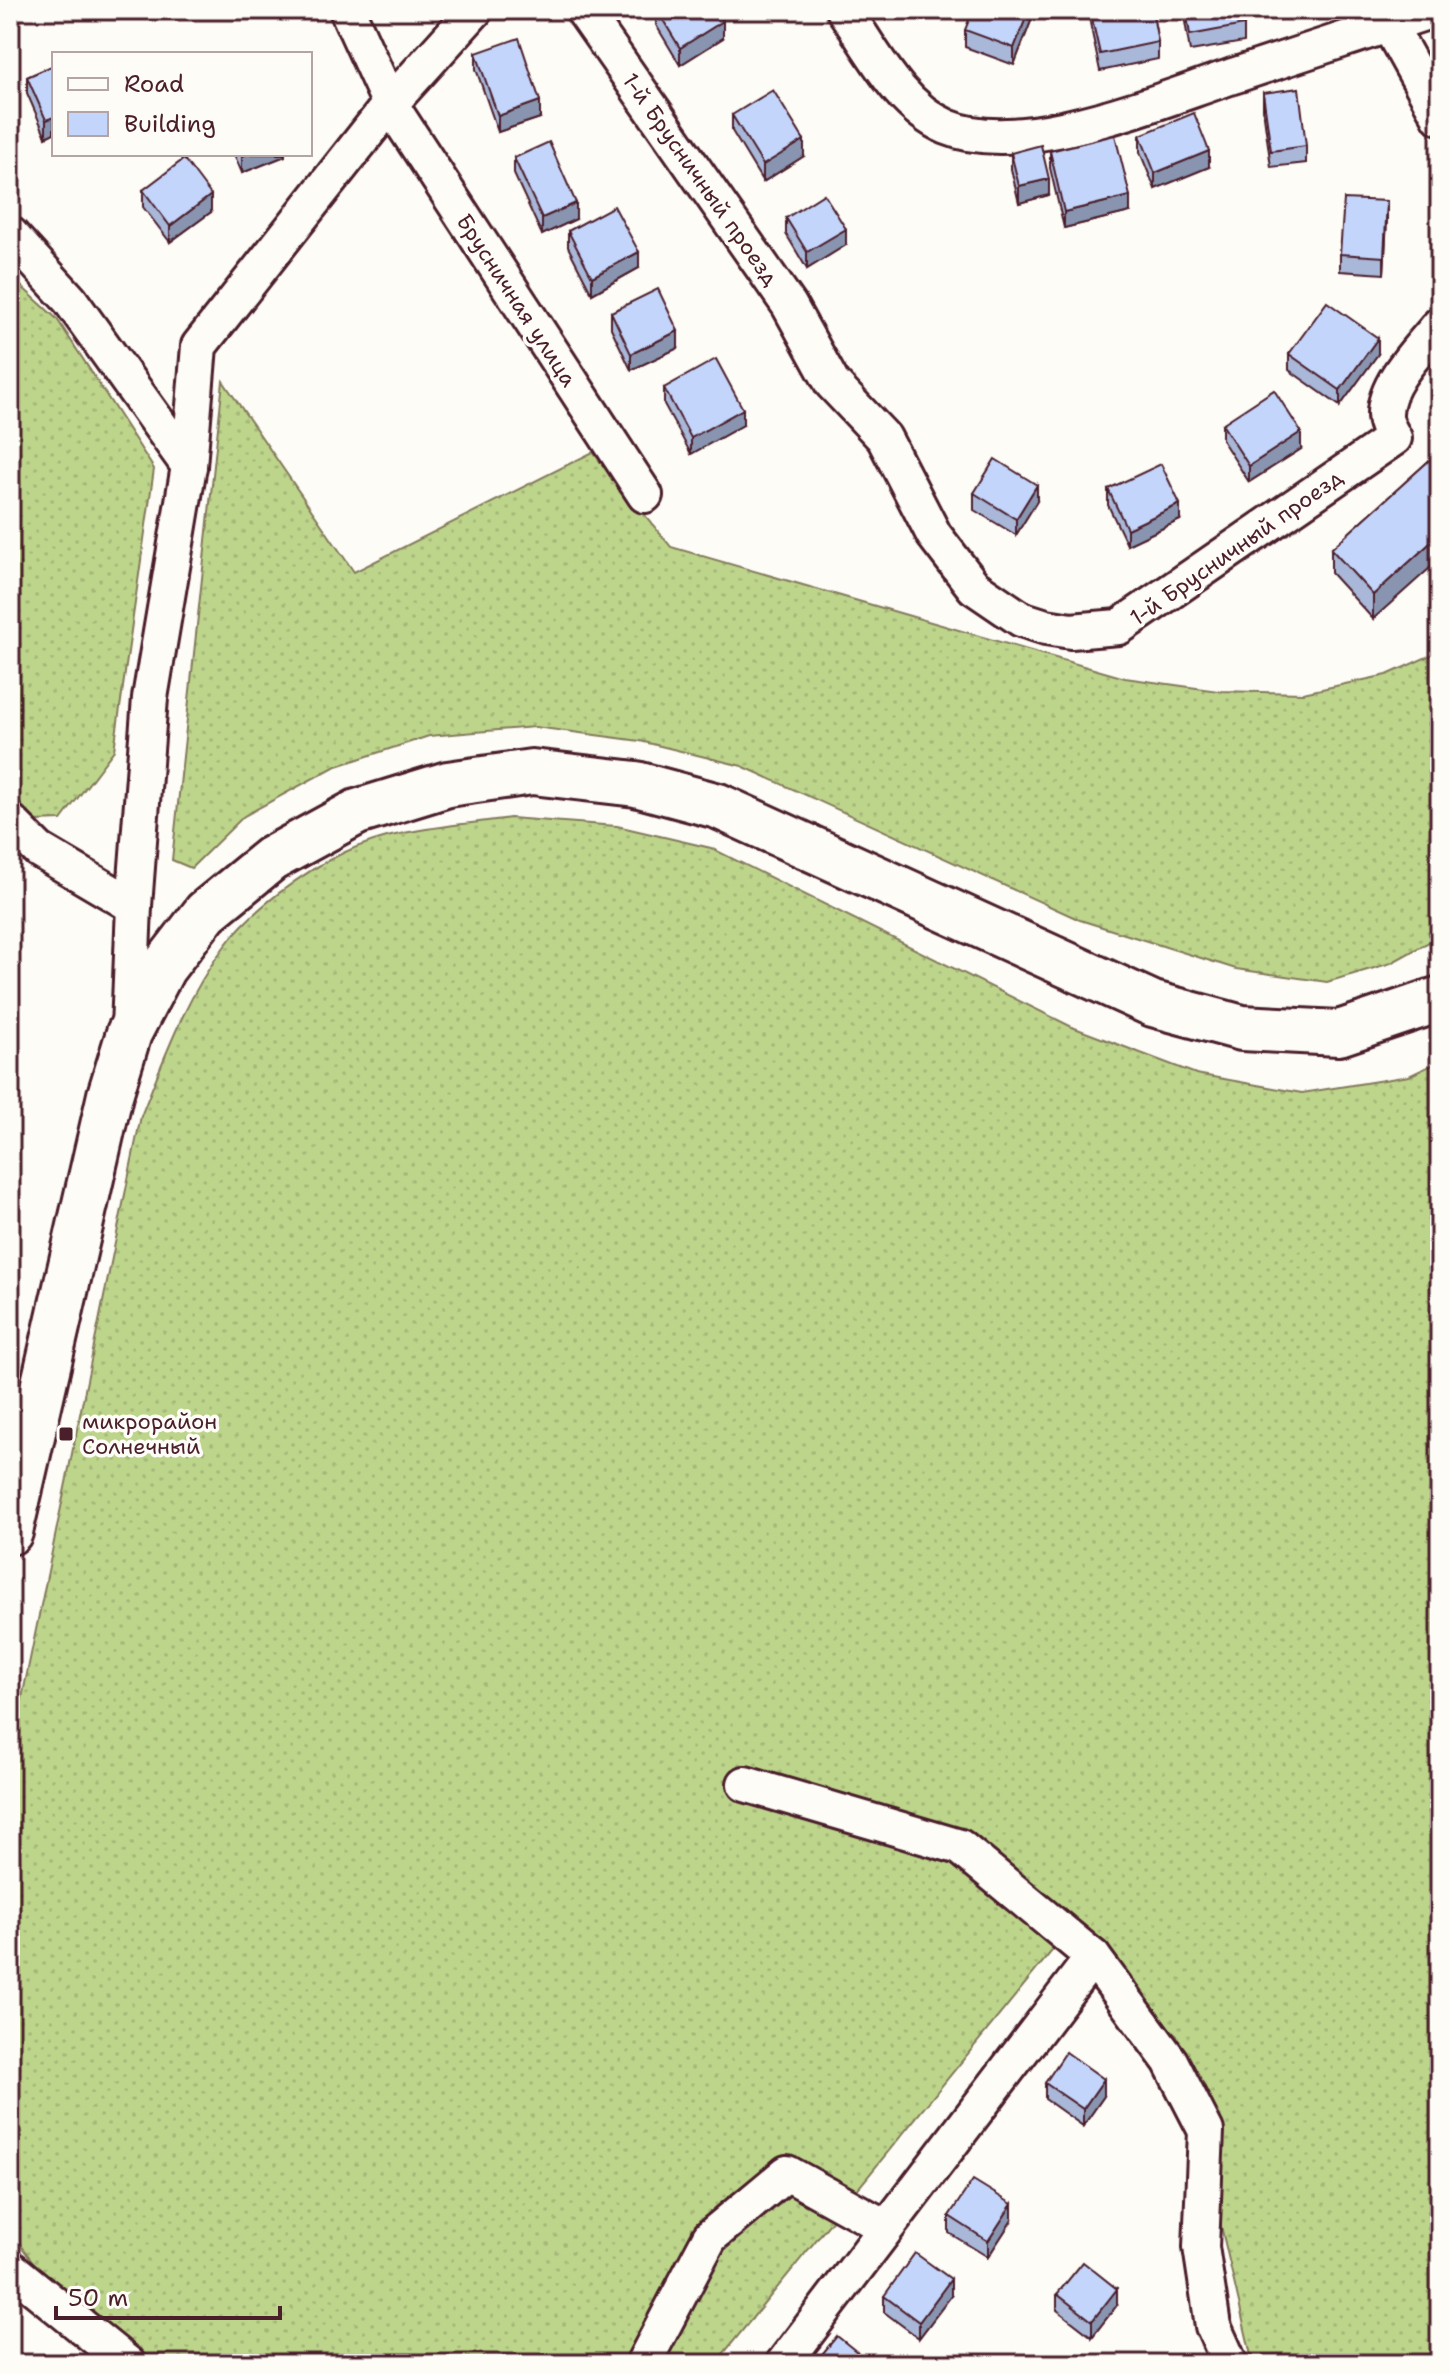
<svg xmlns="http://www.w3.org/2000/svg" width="1450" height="2374" viewBox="0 0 1450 2374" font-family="'Shantell Sans',sans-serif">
<defs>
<pattern id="grass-dots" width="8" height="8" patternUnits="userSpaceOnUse" patternTransform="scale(2)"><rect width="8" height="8" fill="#bdd58b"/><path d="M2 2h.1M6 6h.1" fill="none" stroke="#a4b678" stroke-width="1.8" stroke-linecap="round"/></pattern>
</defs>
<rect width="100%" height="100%" fill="#fdfcf7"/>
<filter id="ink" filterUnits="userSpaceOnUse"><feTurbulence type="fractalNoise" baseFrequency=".0125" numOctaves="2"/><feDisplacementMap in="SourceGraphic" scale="16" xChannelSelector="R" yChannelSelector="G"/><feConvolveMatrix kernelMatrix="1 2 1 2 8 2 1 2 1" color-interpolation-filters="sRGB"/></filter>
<g filter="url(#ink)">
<g fill="url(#grass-dots)" stroke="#847a5b" stroke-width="2">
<path d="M10,276L57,319L154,469L114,750L61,820L36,821L10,795Z"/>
<path d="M223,381L354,572L593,452L671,547L1125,678L1218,691L1303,693L1387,675L1440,651V936L1391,963L1327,982L1236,969L1080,920L742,766L640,741L535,727L429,736L334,767L244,816L191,868L172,860Z"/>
<path d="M510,818L617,826L711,848L1072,1027L1196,1074L1302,1093L1409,1076L1440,1061V2364H1253L1177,2036L1064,1936L715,2364H112L10,2232V1757L141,1116C164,1059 186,997 224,947C249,912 304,871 343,853C394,828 455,826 510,818Z"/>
</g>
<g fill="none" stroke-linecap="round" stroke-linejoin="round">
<defs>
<g id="minor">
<path d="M347,10L390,104L645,495"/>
<path d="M583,10L789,305L832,383L884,438L934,535L974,587L1021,619L1046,627L1071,631L1119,627L1394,438C1390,431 1385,424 1385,415C1384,383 1421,348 1440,324"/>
<path d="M844,10C873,51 899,106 947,127C1023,159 1161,99 1236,75C1302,53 1368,32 1433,10"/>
<path d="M1384,10L1389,25L1440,117"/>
<path d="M10,234L70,300L189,466"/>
<path d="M10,821L39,850L134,906"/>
<path d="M129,1028L134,906L150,698L189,466L199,346L390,104L475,10"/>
<path d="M745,1784L960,1847L1093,1957L1170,2061L1206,2131L1201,2247L1213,2326L1230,2364"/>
<path d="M10,2268L128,2364"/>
<path d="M643,2364L710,2237L787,2173L885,2227"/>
<path d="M783,2364L1093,1957"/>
</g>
<path id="primary" d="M10,1532L110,1095L129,1033L163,968L206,912L271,859L357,812L448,784L532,772L636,784L718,806L1153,1004L1242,1028L1339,1033L1440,999"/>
</defs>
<use href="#minor" stroke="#4a1f2b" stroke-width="40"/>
<use href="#primary" stroke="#4a1f2b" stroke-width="50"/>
<use href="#minor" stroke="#fdfcf7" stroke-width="34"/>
<use href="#primary" stroke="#fdfcf7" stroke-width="44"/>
</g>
<g fill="#a9b7d8" stroke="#4a1f2b" stroke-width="2">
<path d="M656,10L723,38L680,65L656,25Z"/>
<path d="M1031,10V21L1014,65L965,47V30Z"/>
<path d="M1089,10H1152L1158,42V59L1100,71L1089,18Z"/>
<path d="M1183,10H1241L1244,25V42L1190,51Z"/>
<path d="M476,53L540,118L498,132L476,69Z"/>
<path d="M54,65V133L46,137L27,93V77Z"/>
<path d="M1263,93L1306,146V163L1271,167L1263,109Z"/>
<path d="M732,115L804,156L763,182L732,131Z"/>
<path d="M1140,135L1209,167L1155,189L1140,152Z"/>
<path d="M1050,151L1130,212L1064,228L1050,168Z"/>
<path d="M1011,153L1049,195L1019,203L1011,169Z"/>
<path d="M234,154H285V156L242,173Z"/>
<path d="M514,158L576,219L542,235L514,174Z"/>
<path d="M143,190L211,212L170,242L143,207Z"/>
<path d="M786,218L846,245L807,269L786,234Z"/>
<path d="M1387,218L1384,274L1340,271V254Z"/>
<path d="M568,231L639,268L592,294L568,247Z"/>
<path d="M611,312L678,348L631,370L611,328Z"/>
<path d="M1289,354H1378L1340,406L1289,370Z"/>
<path d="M664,388L743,425L691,454L664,404Z"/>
<path d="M1222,424L1301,449L1249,482L1222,440Z"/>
<path d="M1433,457L1373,619L1331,573V549Z"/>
<path d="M1108,489L1180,520L1127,545L1108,505Z"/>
<path d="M974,493L1037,501L1016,535L974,510Z"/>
<path d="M1045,2083L1104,2096L1083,2126L1045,2099Z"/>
<path d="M949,2216L1012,2220L988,2257L949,2233Z"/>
<path d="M1057,2294L1117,2305L1092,2337L1057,2310Z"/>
<path d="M884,2296H951L919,2338L884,2312Z"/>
</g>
<g fill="#8995b0" stroke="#4a1f2b" stroke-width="2">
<path d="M924,10H939L924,16Z"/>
<path d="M1029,10H1031V21L1014,65V48Z"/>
<path d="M1279,10H1317L1279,20Z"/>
<path d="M723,21V38L680,65V48Z"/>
<path d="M540,101V118L498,132V116Z"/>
<path d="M54,117V133L46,137V120Z"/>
<path d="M804,140V156L763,182V165Z"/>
<path d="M1209,151V167L1155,189V173Z"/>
<path d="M248,154H285V156L242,173V156Z"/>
<path d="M1049,179V195L1019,203V186Z"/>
<path d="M211,195V212L170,242V226Z"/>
<path d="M1130,196V212L1064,228V212Z"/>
<path d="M1387,201V218L1384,274V257Z"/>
<path d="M576,203V219L542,235V218Z"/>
<path d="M846,229V245L807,269V252Z"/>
<path d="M639,252V268L592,294V277Z"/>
<path d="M678,331V348L631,370V354Z"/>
<path d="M1378,338V354L1340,406V390Z"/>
<path d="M743,409V425L691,454V438Z"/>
<path d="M1301,432V449L1249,482V466Z"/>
<path d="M1037,485V501L1016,535V519Z"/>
<path d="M1180,504V520L1127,545V529Z"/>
<path d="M1440,534V559L1373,619V595Z"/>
<path d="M1104,2079V2096L1083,2126V2109Z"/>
<path d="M1012,2204V2220L988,2257V2241Z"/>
<path d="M951,2279V2296L919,2338V2322Z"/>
<path d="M1117,2289V2305L1092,2337V2321Z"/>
</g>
<g fill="#c4d5fb" stroke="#4a1f2b" stroke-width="2">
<path d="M657,10H716L723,21L680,48Z"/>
<path d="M973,10H1029L1014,48L965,30Z"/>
<path d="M1090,10H1152L1158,42L1100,54Z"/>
<path d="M1186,10H1241L1244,25L1190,35Z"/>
<path d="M519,38L540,101L498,116L476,53Z"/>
<path d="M54,65V117L46,120L27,77Z"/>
<path d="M1299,88L1306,146L1271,151L1263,93Z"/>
<path d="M773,90L804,140L763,165L732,115Z"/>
<path d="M1194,113L1209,151L1155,173L1140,135Z"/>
<path d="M1115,135L1130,196L1064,212L1050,151Z"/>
<path d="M549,142L576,203L542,218L514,158Z"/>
<path d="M1041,145L1049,179L1019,186L1011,153Z"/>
<path d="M184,159L211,195L170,226L143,190Z"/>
<path d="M824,194L846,229L807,252L786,218Z"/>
<path d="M1344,199L1387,201L1384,257L1340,254Z"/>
<path d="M614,206L639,252L592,277L568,231Z"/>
<path d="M658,289L678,331L631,354L611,312Z"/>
<path d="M1327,302L1378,338L1340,390L1289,354Z"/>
<path d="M716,359L743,409L691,438L664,388Z"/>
<path d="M1274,390L1301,432L1249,466L1222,424Z"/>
<path d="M1433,457L1440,466V534L1373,595L1331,549Z"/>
<path d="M995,459L1037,485L1016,519L974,493Z"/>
<path d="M1161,464L1180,504L1127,529L1108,489Z"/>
<path d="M1066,2052L1104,2079L1083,2109L1045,2083Z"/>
<path d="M973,2180L1012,2204L988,2241L949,2216Z"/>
<path d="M915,2253L951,2279L919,2322L884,2296Z"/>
<path d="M1083,2262L1117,2289L1092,2321L1057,2294Z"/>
<path d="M837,2336L872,2364H814Z"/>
</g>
</g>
<rect fill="#4a1f2b" stroke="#fdfcf7" stroke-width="3" x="58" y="1426" width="16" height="16" rx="4"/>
<g text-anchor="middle" stroke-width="7" stroke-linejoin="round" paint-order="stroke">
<g font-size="22" fill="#4a1f2b" stroke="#fdfcf7">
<text transform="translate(701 179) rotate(55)" y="8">1-й Брусничный проезд</text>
<text transform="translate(517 300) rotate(57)" y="8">Брусничная улица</text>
<text transform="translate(1236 547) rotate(-35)" y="8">1-й Брусничный проезд</text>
</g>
<g font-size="22" fill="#4a1f2b" stroke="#fdfcf7" text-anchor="start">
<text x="82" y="1429">микрорайон<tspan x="82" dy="25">Солнечный</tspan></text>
</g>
</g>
<rect width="1450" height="2374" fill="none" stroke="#fdfcf7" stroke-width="40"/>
<rect x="20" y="20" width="1410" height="2334" fill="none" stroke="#4a1f2b" stroke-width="3" filter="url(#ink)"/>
<rect x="52" y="52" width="260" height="104" fill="#fdfcf7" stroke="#b5a4a5" stroke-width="2"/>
<rect x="68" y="78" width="40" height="12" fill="#fdfcf7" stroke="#b5a4a5" stroke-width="2"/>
<text x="124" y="92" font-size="24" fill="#4a1f2b">Road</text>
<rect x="68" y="112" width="40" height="24" fill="#c4d5fb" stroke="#b5a4a5" stroke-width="2"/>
<text x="124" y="132" font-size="24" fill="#4a1f2b">Building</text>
<path d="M56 2306v12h224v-12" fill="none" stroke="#4a1f2b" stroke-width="4"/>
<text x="68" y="2306" font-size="24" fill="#4a1f2b" stroke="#fdfcf7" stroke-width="6" paint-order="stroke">50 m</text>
</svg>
